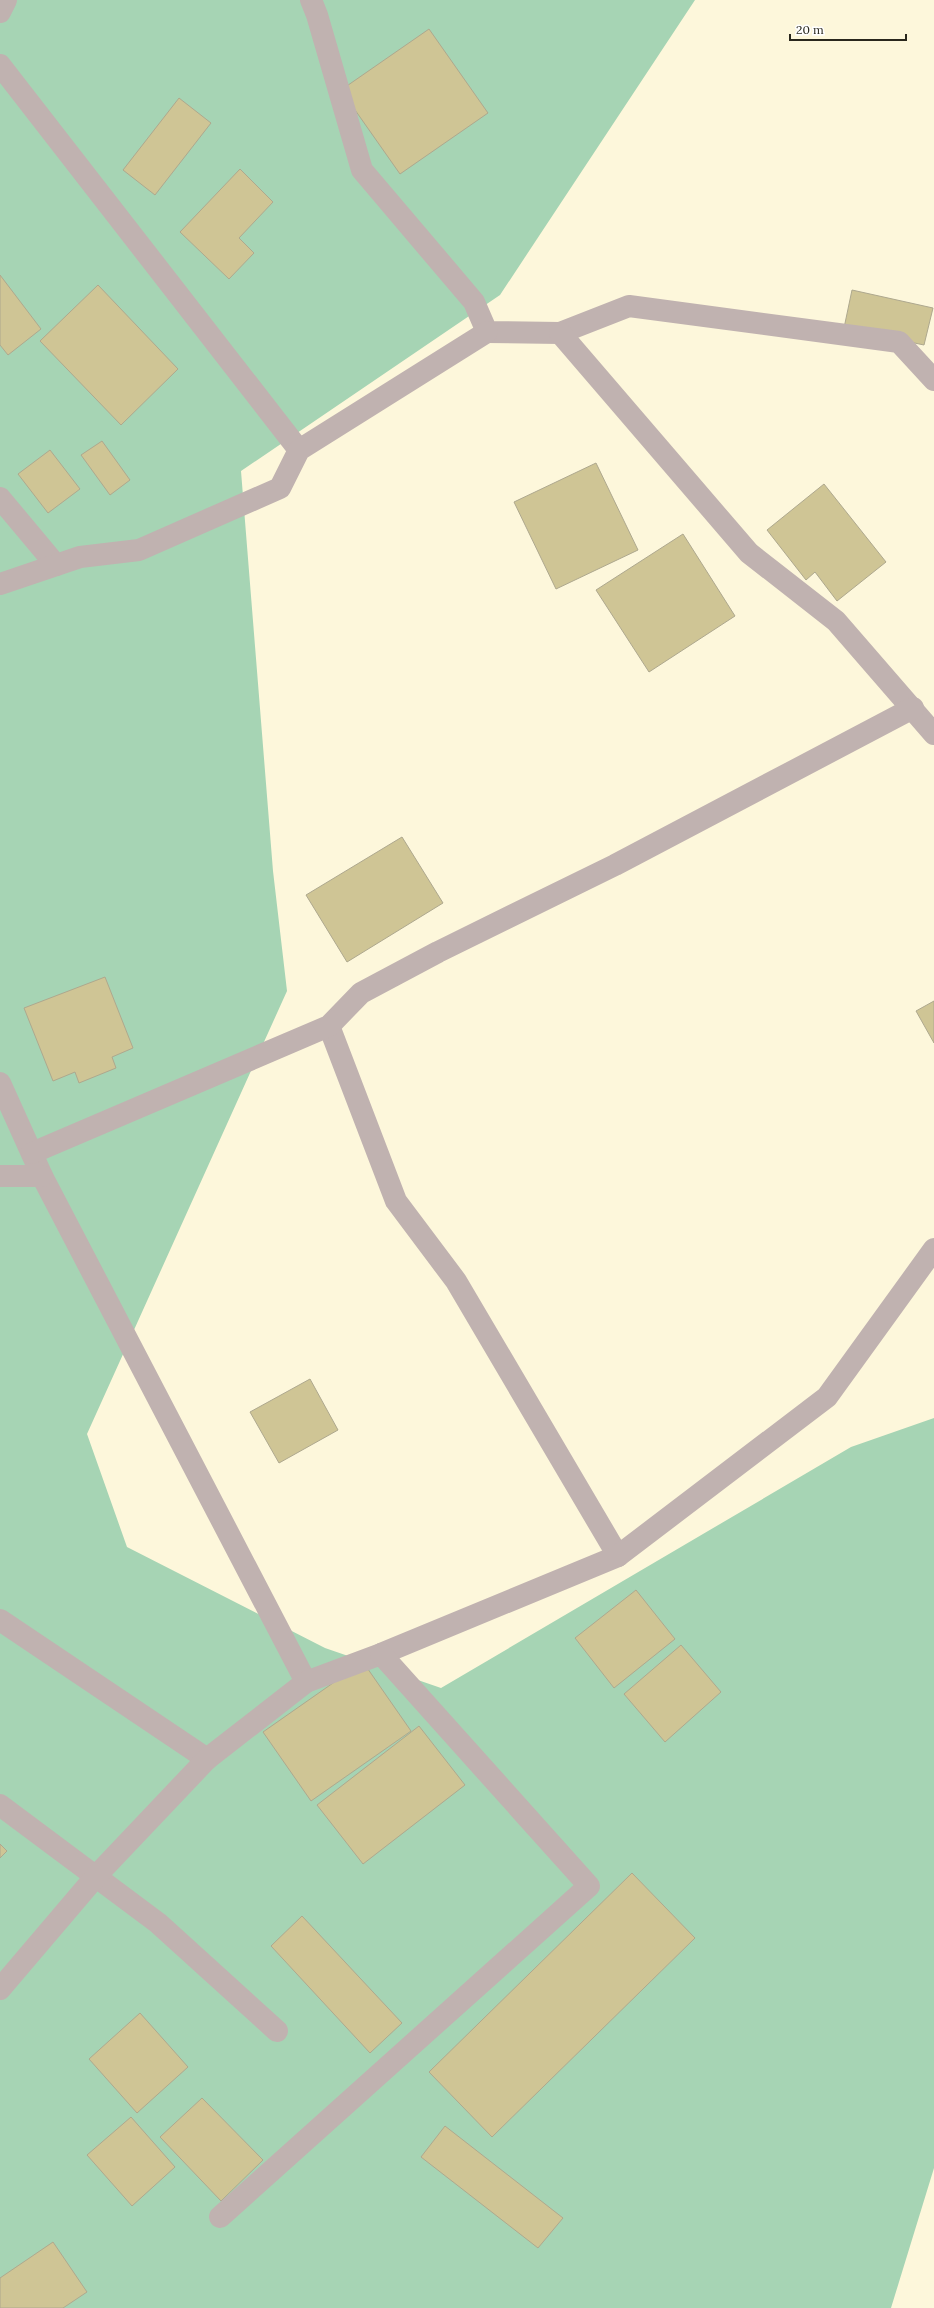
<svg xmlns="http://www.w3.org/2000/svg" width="934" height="2308" viewBox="0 0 934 2308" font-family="Lora,serif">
<rect width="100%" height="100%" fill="#fdf7db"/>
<path fill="#a6d4b4" d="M0,0H695L500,295L241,471L273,871L287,991L87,1434L127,1547L325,1648L441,1688L851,1447L934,1418V2168L891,2308H0Z"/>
<g fill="#cfc595" stroke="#aea88e">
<path d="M429,29L488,113L400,174L341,90Z"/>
<path d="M179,98L211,123L155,195L123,170Z"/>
<path d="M240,169L273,202L239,238L254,253L229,279L180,232Z"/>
<path d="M0,275L41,329L8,355L0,345Z"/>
<path d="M98,285L178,369L121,425L40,341Z"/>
<path d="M852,290L933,308L924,345L844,328Z"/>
<path d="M102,441L130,480L110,495L81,455Z"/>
<path d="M50,450L80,489L48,513L18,474Z"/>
<path d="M596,463L638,550L556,589L514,502Z"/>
<path d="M824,484L886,562L837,601L815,572L806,580L767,530Z"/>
<path d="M683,534L735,616L649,672L596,590Z"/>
<path d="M402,837L443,903L347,962L306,895Z"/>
<path d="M105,977L133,1048L112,1057L116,1068L79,1083L75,1072L53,1081L24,1008Z"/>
<path d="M934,1001V1043L916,1011Z"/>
<path d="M310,1379L338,1430L279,1463L250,1412Z"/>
<path d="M636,1590L675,1639L614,1688L575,1638Z"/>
<path d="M681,1645L721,1692L665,1742L624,1694Z"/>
<path d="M363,1662L411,1731L311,1801L263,1732Z"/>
<path d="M419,1726L465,1785L363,1864L317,1805Z"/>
<path d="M0,1844L7,1851L0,1858Z"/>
<path d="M632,1873L695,1938L492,2137L429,2072Z"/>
<path d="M302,1916L402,2023L370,2053L271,1946Z"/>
<path d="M140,2013L188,2067L137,2113L89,2059Z"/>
<path d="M202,2098L263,2160L221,2201L160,2137Z"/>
<path d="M131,2117L175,2167L132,2206L87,2155Z"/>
<path d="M445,2126L563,2218L538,2248L421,2157Z"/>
<path d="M53,2242L87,2292L63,2308H0V2278Z"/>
</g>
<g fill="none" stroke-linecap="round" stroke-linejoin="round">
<g stroke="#c0b2b0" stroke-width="22">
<path d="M311,0L317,15L362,170L474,302L487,332L560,333L629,306L899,342L934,380"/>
<path d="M0,12L6,0"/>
<path d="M0,65L299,450"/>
<path d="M560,333L749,553L836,621L934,734"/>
<path d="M0,498L56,565"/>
<path d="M0,584L80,557L139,550L280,488L299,450L487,332"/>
<path d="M329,1026L396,1201L456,1281L618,1556"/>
<path d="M0,1083L42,1176L306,1682"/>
<path d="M32,1153L329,1026L361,993L438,952L615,865L913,708"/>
<path d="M0,1176H42"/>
<path d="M0,1620L207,1759"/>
<path d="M0,1805L158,1923L277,2031"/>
<path d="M0,1989L97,1875L207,1759L306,1682L381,1654L618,1556L827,1397L934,1249"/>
<path d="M220,2217L589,1886L381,1654"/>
</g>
</g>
<path d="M790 34v6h116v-6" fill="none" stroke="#29271c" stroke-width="2"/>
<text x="796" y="34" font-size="12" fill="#29271c" stroke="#ffffff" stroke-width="3" paint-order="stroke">20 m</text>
</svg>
